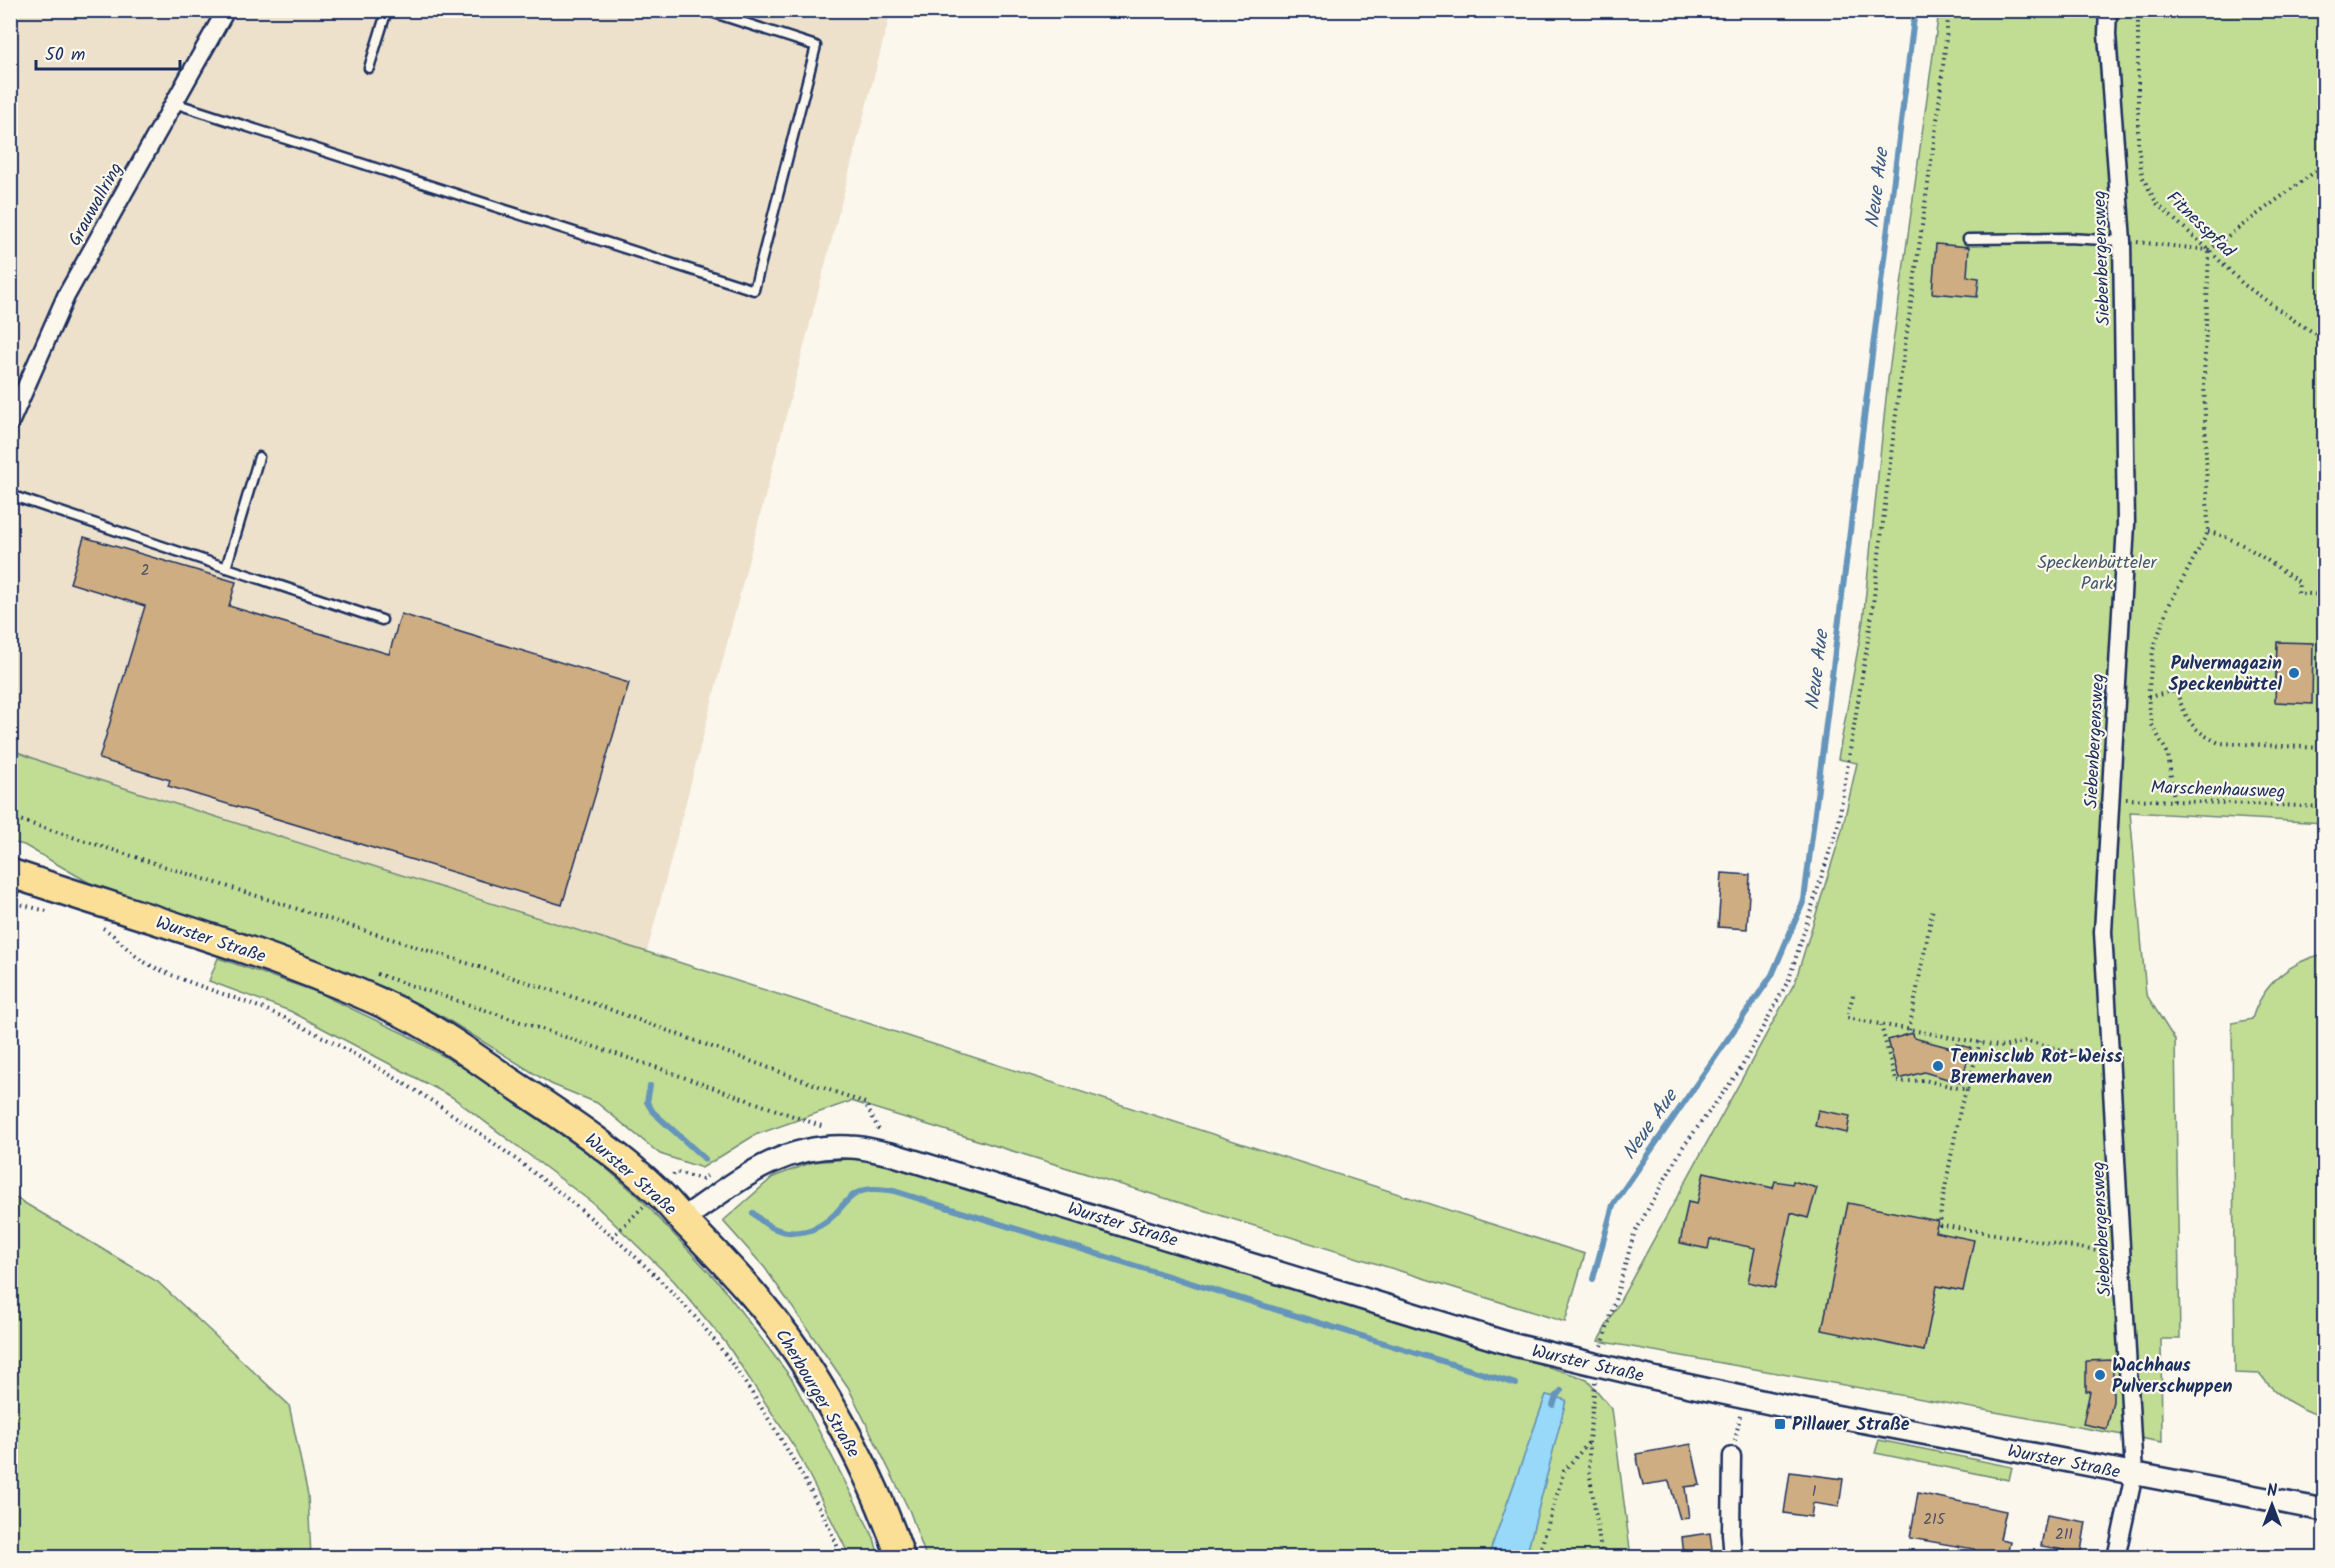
<svg xmlns="http://www.w3.org/2000/svg" width="2335" height="1568" viewBox="0 0 2335 1568" font-family="Kalam,sans-serif">
<rect width="100%" height="100%" fill="#fbf7ec"/>
<filter id="ink" filterUnits="userSpaceOnUse"><feTurbulence type="fractalNoise" baseFrequency=".0167" numOctaves="2"/><feDisplacementMap in="SourceGraphic" scale="12" xChannelSelector="R" yChannelSelector="G"/><feConvolveMatrix kernelMatrix="1 2 1 2 8 2 1 2 1" color-interpolation-filters="sRGB"/></filter>
<g filter="url(#ink)">
<path fill="#ede1cc" d="M10,11H891L647,952L48,764L11,749Z"/>
<g fill="#c1dc93" stroke="#6e8678" stroke-width="1.5">
<path d="M1939,11H2324V823L2130,812L2146,994L2175,1040L2180,1339H2161L2162,1442L1598,1341L1795,982L1842,830L1857,763L1838,759L1863,621L1888,379Z"/>
<path d="M10,749L48,764L647,952L1585,1254L1565,1322L851,1101L755,1135L702,1168L660,1154L597,1103L551,1084L445,1018L386,988L326,964L107,893L24,845L11,842Z"/>
<path d="M2324,954V1417C2298,1409 2276,1397 2260,1374L2235,1373L2232,1023L2252,1019C2262,985 2290,961 2324,954Z"/>
<path d="M218,958L314,991L405,1034L494,1085L577,1143L639,1197L720,1284L792,1379L874,1538L879,1557H850L797,1451L726,1343L674,1281L594,1204L452,1097L290,1011L209,981Z"/>
<path d="M862,1158L903,1166L1587,1379L1612,1409L1631,1557H1526L1566,1400L1546,1395L1488,1557H926L910,1512L848,1387L765,1268L723,1221L773,1177L813,1162Z"/>
<path d="M11,1195L158,1282L289,1405L308,1495L311,1557H11Z"/>
<path d="M1879,1440L2012,1467L2009,1480L1875,1453Z"/>
</g>
<path fill="#98d9f9" stroke="#6695bb" stroke-width="1.5" d="M1546,1395L1566,1400L1526,1557H1488Z"/>
<g fill="none" stroke-linecap="round" stroke-linejoin="round">
<g stroke="#6695bb" stroke-width="6">
<path d="M650,1086L647,1102L653,1112L705,1159"/>
<path d="M753,1213C777,1238 809,1239 834,1215C842,1207 847,1198 857,1193C869,1187 882,1189 894,1191L1516,1384"/>
<path d="M1593,1279L1613,1205L1772,975L1804,900L1915,10"/>
<path d="M1553,1405L1556,1397L1561,1391"/>
</g>
</g>
<g fill="#cdad81" stroke="#1b2f5e" stroke-width="1.5">
<path d="M1936,244L1969,247L1967,276L1979,278L1977,297L1932,293Z"/>
<path d="M84,537L236,582L229,606L389,654L401,614L629,683L562,905L168,786L170,780L99,759L145,606L70,583Z"/>
<path d="M2277,642L2313,643L2312,704L2275,702Z"/>
<path d="M1722,873L1750,875L1747,929L1718,927Z"/>
<path d="M1913,1033L1914,1038L1955,1049L1957,1044L1971,1048L1961,1083L1924,1072L1899,1079L1888,1040Z"/>
<path d="M1818,1110L1850,1116L1847,1133L1815,1126Z"/>
<path d="M1704,1172L1773,1188L1775,1181L1792,1184L1793,1181L1817,1188L1808,1218L1791,1213L1775,1288L1748,1282L1755,1248L1710,1239L1708,1249L1680,1243L1688,1202L1697,1204Z"/>
<path d="M1848,1203L1938,1221L1935,1232L1974,1240L1963,1291L1937,1286L1924,1351L1822,1330Z"/>
<path d="M2113,1360V1401L2107,1429L2083,1424L2090,1391H2086V1361Z"/>
<path d="M1691,1444L1700,1485L1685,1487L1689,1518L1680,1519L1669,1481L1643,1485L1636,1454Z"/>
<path d="M1790,1472L1843,1479L1839,1507L1813,1503L1811,1517L1784,1513Z"/>
<path d="M1918,1493L2006,1511L2000,1539L2010,1541L2007,1557L1973,1554L1974,1549L1910,1538Z"/>
<path d="M2047,1515L2086,1522L2080,1557H2064L2065,1550L2041,1546Z"/>
<path d="M1710,1533L1713,1557H1684L1682,1537Z"/>
</g>
<g fill="none" stroke-linecap="round" stroke-linejoin="round">
<defs>
<g id="service">
<path d="M369,68L387,10"/>
<path d="M174,103L754,290L816,46L705,10"/>
<path d="M1968,239L2068,238L2122,241"/>
<path d="M10,495L382,620"/>
<path d="M226,568L259,457"/>
</g>
<g id="minor">
<path d="M2108,10L2107,34L2122,241L2126,524L2103,932L2134,1474L2116,1558"/>
<path d="M10,423L66,296L226,10"/>
<path d="M1732,1456L1731,1533L1733,1558"/>
</g>
<path id="tertiary" d="M683,1219C737,1182 780,1143 850,1147C864,1147 878,1152 891,1154L1514,1345L1653,1378L1798,1409L2324,1510"/>
<path id="primary" d="M10,873C137,916 267,950 388,1006C430,1025 466,1051 503,1077C555,1112 614,1149 659,1193C670,1204 680,1217 691,1228C729,1267 767,1307 798,1353C840,1416 876,1486 901,1558"/>
</defs>
<use href="#service" stroke="#1b2f5e" stroke-width="13"/>
<use href="#minor" stroke="#1b2f5e" stroke-width="21"/>
<use href="#tertiary" stroke="#1b2f5e" stroke-width="26"/>
<use href="#primary" stroke="#1b2f5e" stroke-width="32"/>
<g stroke="#1b2f5e" stroke-width="4" stroke-dasharray="1.5 4.5" stroke-linecap="butt">
<path d="M2138,10V145L2142,176L2157,204L2209,250L2243,284L2295,321L2324,339"/>
<path d="M2137,242L2209,250L2324,165"/>
<path d="M2208,532C2241,538 2271,564 2299,582L2298,593L2324,595"/>
<path d="M2148,697L2176,691C2187,720 2190,729 2219,743L2324,748"/>
<path d="M2126,799L2324,807"/>
<path d="M2174,800L2168,754L2152,725L2148,697L2153,650L2168,607L2208,532L2204,379L2209,250"/>
<path d="M10,817L595,1004L865,1103L880,1132"/>
<path d="M10,902L47,911"/>
<path d="M103,928C118,937 130,954 146,963C190,986 240,997 285,1018C384,1066 475,1126 560,1193C604,1228 648,1266 686,1307C725,1349 756,1398 785,1446C806,1482 827,1519 842,1558"/>
<path d="M377,974L658,1068L824,1127"/>
<path d="M1853,995L1847,1018L2003,1047L2026,1041L2068,1051L2095,1052"/>
<path d="M1881,1025L1896,1082L1924,1080L1967,1090L1980,1042"/>
<path d="M1909,1030L1933,908"/>
<path d="M1967,1090L1961,1105L1941,1209L1940,1225L2104,1252"/>
<path d="M673,1175L676,1172L702,1179L707,1176"/>
<path d="M612,1237L643,1207"/>
<path d="M1602,1346L1634,1234L1683,1147L1740,1070L1789,979L1838,825L1871,621L1900,381L1938,113L1949,10"/>
<path d="M1595,1382L1589,1441V1469L1602,1558"/>
<path d="M1735,1441L1740,1416"/>
<path d="M1538,1558L1564,1471L1589,1442"/>
</g>
<use href="#service" stroke="#fbf7ec" stroke-width="8"/>
<use href="#minor" stroke="#fbf7ec" stroke-width="16"/>
<use href="#tertiary" stroke="#fbf7ec" stroke-width="21"/>
<use href="#primary" stroke="#fbdf96" stroke-width="27"/>
</g>
</g>
<g fill="#1f6fb2" stroke="#fbf7ec" stroke-width="2">
<circle cx="2294" cy="673" r="6"/>
<circle cx="1938" cy="1066" r="6"/>
<circle cx="2100" cy="1375" r="6"/>
<rect x="1774" y="1418" width="12" height="12" rx="3"/>
</g>
<g text-anchor="middle" stroke-width="4.5" stroke-linejoin="round" paint-order="stroke">
<g font-size="15" fill="#484e67">
<text x="145" y="575">2</text>
<text x="1814" y="1496">1</text>
<text x="1934" y="1524">215</text>
<text x="2064" y="1539">211</text>
</g>
<g font-size="18" fill="#1b2f5e" stroke="#fbf7ec">
<text transform="translate(95 204) rotate(-61)" y="6">Grauwallring</text>
<text transform="translate(2201 224) rotate(44)" y="6">Fitnesspfad</text>
<text transform="translate(2101 258) rotate(-92)" y="6">Siebenbergensweg</text>
<text transform="translate(2094 741) rotate(-87)" y="6">Siebenbergensweg</text>
<text transform="translate(2218 789) rotate(2)" y="6">Marschenhausweg</text>
<text transform="translate(211 939) rotate(18)" y="6">Wurster Straße</text>
<text transform="translate(631 1174) rotate(41)" y="6">Wurster Straße</text>
<text transform="translate(1123 1224) rotate(17)" y="6">Wurster Straße</text>
<text transform="translate(2101 1229) rotate(-93)" y="6">Siebenbergensweg</text>
<text transform="translate(1588 1363) rotate(13)" y="6">Wurster Straße</text>
<text transform="translate(818 1393) rotate(59)" y="6">Cherbourger Straße</text>
<text transform="translate(2064 1461) rotate(11)" y="6">Wurster Straße</text>
</g>
<g font-size="18" fill="#445a6b" stroke="#fbf7ec">
<text x="2097" y="568">Speckenbütteler<tspan x="2097" dy="21">Park</tspan></text>
</g>
<g font-size="18" font-weight="bold" fill="#1b2f5e" stroke="#fbf7ec" text-anchor="start">
<text x="2282" y="669" text-anchor="end">Pulvermagazin<tspan x="2282" dy="21">Speckenbüttel</tspan></text>
<text x="1950" y="1062">Tennisclub Rot-Weiss<tspan x="1950" dy="21">Bremerhaven</tspan></text>
<text x="2112" y="1371">Wachhaus<tspan x="2112" dy="21">Pulverschuppen</tspan></text>
<text x="1792" y="1430">Pillauer Straße</text>
</g>
<g font-size="20" font-style="italic" fill="#3a5a85" stroke="#fbf7ec">
<text transform="translate(1876 188) rotate(-83)" y="7">Neue Aue</text>
<text transform="translate(1816 670) rotate(-83)" y="7">Neue Aue</text>
<text transform="translate(1649 1124) rotate(-55)" y="7">Neue Aue</text>
</g>
</g>
<rect width="2335" height="1568" fill="none" stroke="#fbf7ec" stroke-width="36"/>
<rect x="18" y="18" width="2299" height="1532" fill="none" stroke="#1b2f5e" stroke-width="2" filter="url(#ink)"/>
<g transform="translate(2272 1505)" stroke="#fbf7ec" stroke-width="4.5" paint-order="stroke">
<path d="M0-4.5L10 22L0 15L-10 22Z" fill="#1b2f5e"/>
<text y="-9" font-size="16" font-weight="bold" text-anchor="middle" fill="#1b2f5e">N</text>
</g>
<path d="M36 60v9h144v-9" fill="none" stroke="#1b2f5e" stroke-width="3"/>
<text x="45" y="60" font-size="18" fill="#1b2f5e" stroke="#fbf7ec" stroke-width="4.5" paint-order="stroke">50 m</text>
</svg>
